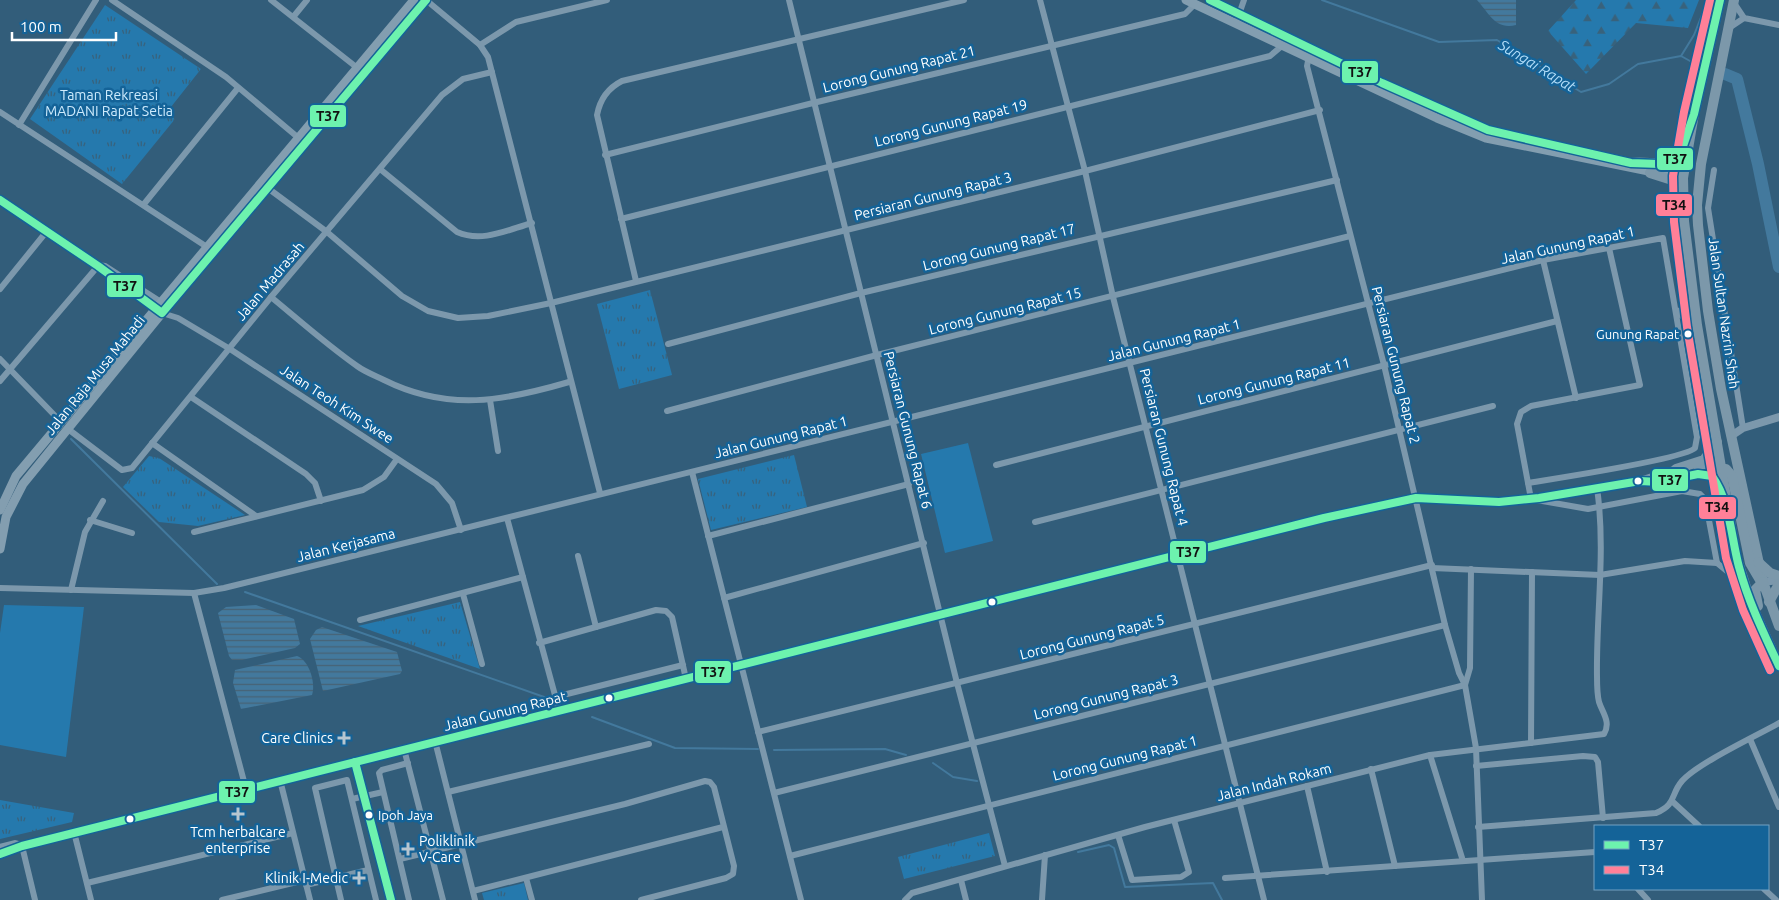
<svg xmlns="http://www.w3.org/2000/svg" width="1779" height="900" viewBox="0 0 1779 900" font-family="Ubuntu,sans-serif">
<defs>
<pattern id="grass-tufts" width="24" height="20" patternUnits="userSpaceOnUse" patternTransform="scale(1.25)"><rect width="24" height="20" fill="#2579ad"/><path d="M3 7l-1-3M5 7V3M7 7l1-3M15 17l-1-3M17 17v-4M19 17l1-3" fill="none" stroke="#38627c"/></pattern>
<pattern id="forest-firs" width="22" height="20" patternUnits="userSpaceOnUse" patternTransform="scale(1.25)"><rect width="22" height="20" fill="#2579ad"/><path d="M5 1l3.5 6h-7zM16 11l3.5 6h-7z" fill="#38627c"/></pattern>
<pattern id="water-rules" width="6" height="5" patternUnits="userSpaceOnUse" patternTransform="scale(1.25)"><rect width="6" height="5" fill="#43799d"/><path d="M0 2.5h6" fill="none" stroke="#486274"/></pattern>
</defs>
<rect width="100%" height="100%" fill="#325d7a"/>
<g fill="url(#grass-tufts)">
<path d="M105,5L201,69L167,112L175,119L122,184L30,119Z"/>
<path d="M650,290L672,375L619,389L597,304Z"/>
<path d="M794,455L807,507L711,530L698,479Z"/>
<path d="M149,456L159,458L245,515L198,526L159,522L123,487Z"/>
<path d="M460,602L480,669L358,626Z"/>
<path d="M0,800L74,813L72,822L0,839Z"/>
<path d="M989,833L995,856L904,879L898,857Z"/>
<path d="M524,883L528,900H484L482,893Z"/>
</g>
<path fill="url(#forest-firs)" d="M1576,0H1699L1688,28L1636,23L1586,74L1548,31Z"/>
<g fill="#2579ad">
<path d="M968,443L993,541L945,553L921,454Z"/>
<path d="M4,605L84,607L66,757L0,745V633Z"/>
</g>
<g fill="url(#water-rules)">
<path d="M1477,0H1516V25C1495,30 1489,13 1477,0Z"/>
<path d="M256,605L294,619L300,644L295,648L242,660H232L229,656L218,613L226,607Z"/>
<path d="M322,627L397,652L402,671L400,674L323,691L310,639L316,630Z"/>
<path d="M297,656C309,660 316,683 312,695L241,709L233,683L235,670Z"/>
</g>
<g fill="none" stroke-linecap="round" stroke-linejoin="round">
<g stroke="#43799d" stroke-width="2">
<path d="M1322,0L1439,42L1497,40L1581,92L1609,84L1638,64L1681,56L1690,61"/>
<path d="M1681,56L1694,35L1708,0"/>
<path d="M71,439L217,584"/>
<path d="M245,592L547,698"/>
<path d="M592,717L675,748L758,749"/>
<path d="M774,750L885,749L906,755"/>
<path d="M933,763L953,777L977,781"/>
<path d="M1078,852L1109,845L1114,848L1125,887L1213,883L1222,900"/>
</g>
<path stroke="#43799d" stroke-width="12" d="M1725,74L1737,79L1758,164L1779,267"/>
<g stroke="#7c98ac" stroke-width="6">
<path d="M112,0L226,77L301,140"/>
<path d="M271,0L360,70"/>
<path d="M426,0L480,45L488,57L600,493"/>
<path d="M789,0L957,683L1005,866"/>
<path d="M1040,0L1085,171L1113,297L1264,900"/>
<path d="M1734,3L1744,18L1779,25"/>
<path d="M294,16L307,0"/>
<path d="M1236,23L1244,0"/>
<path d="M1729,28L1744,18"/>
<path d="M480,45L516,22L607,0"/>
<path d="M1309,56L1307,66L1384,365L1445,625L1459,673L1465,685L1476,748L1482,900"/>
<path d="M0,112L207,247"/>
<path d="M19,125L96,0"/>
<path d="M605,155L813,103L1185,14L1195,4"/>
<path d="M380,169L457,232C482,243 507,230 532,223"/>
<path d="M1714,170L1708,208L1743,428"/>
<path d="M269,189L327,232L402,296L428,311L458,318L488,316L551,303L1085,171L1320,110"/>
<path d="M144,204L238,88"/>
<path d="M621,219L1270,56L1283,45"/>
<path d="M1609,248L1640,385L1531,406L1521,412L1517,424L1531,499L1588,509L1682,491L1700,494L1705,499L1717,563"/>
<path d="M1543,260L1576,398"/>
<path d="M636,281L597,115C600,99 608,88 622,81L964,0"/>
<path d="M0,289L47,231"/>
<path d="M271,297C299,320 327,345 357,366C365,372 376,376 384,380C448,412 504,401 569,382"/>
<path d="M162,313L178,318L230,349L436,484L452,503L461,530"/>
<path d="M1677,313L1697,325"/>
<path d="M1677,313L1693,299"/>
<path d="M668,344L861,293L1337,180"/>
<path d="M0,359L61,422"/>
<path d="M0,381L98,266"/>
<path d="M191,397L306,474L315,483L321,501"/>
<path d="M490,400L498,451"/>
<path d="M667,411L877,355L1350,236"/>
<path d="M68,429L122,470L132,468L271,297L442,95L463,79L492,72"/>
<path d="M152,443L256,516"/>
<path d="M996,465L1557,321"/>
<path d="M692,472L801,900"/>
<path d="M507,518L559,710"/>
<path d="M90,520L132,533"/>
<path d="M1035,522L1493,406"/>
<path d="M194,532L363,490L384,477L397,459"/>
<path d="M708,536L909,484"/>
<path d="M578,556L596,627"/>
<path d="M1717,563L1745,586"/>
<path d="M1432,568L1600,575L1685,561L1717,563"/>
<path d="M0,588L194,593L224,588L1543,260L1663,238L1697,437L1695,448C1685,459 1552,479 1528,483"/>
<path d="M71,590L85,532L103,501"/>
<path d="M194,593L246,789"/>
<path d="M463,594L482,664"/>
<path d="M724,598L924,543"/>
<path d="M360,620L523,577"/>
<path d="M539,643L656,610L666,611L672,617L686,679"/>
<path d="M1465,685L1470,668L1471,569"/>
<path d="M555,697L683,665"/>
<path d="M758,732L1432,565"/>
<path d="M1750,739L1779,807"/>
<path d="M435,741L475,900"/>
<path d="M1531,743L1532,572"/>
<path d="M404,749L443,900"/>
<path d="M1430,755L1463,861"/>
<path d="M355,762L391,900"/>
<path d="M408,763L382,770L379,773L409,900"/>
<path d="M1476,766L1583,756L1595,757L1598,762L1603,818"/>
<path d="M1371,769L1395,866"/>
<path d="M280,780L310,900"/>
<path d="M1307,786L1327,872"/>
<path d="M448,792L649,744"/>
<path d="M774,793L1445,625"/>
<path d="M352,799L383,792"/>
<path d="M1673,802L1699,826"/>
<path d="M1478,827L1656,813C1677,804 1670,795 1682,781C1698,763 1756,736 1779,723"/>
<path d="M74,832L91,900"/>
<path d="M1118,835L1132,880L1181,877L1189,872L1174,820"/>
<path d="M22,846L35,900"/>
<path d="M790,856L1465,685"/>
<path d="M400,859L625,804L705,781L710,782L714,787L734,866L733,874L726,878L641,900"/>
<path d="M526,878L532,900"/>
<path d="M1225,878L1595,852"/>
<path d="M961,880L966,900"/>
<path d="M87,883L293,833"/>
<path d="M306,885L368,870"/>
<path d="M1638,889L1648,900"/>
<path d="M1764,889L1776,900"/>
<path d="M473,891L723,827"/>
<path d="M222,900L305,880"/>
<path d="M341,900L315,788L347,780L376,900"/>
<path d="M905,900L912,893L1145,827L1430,755L1604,734C1611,722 1603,714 1599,702C1597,694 1597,685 1597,676C1596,614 1606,550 1597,488"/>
<path d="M1042,900L1045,855"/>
</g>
<g stroke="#7c98ac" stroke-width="8">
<path d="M0,200L98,266L105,267L164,305"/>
<path d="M107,274L161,312"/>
<path d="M1731,436L1743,428L1779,417"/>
<path d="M1696,465H1713L1721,469"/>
<path d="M1643,480L1680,468"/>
<path d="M1763,582L1779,580"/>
<path d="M0,848L15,844L22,846"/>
<path d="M0,854L22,846L1324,518L1416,498L1499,502L1539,498L1640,481L1659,482L1698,474L1712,476L1717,480L1722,492"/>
</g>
<g stroke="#839eb0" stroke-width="9">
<path d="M1186,0L1437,118L1486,138L1683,178"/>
<path d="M1210,0L1382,83L1488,130L1632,163"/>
<path d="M0,510L16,476L414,0"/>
<path d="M0,549L6,517L23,484L162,313L426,0"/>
</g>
<g stroke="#7c98aa" stroke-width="10">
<path d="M1720,0L1694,114L1683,178L1684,221L1697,325L1736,556L1752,606L1779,666"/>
<path d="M1734,0L1701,164L1697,205L1698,225L1708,311L1721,389L1763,582L1779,626"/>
<path d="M1631,163C1648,160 1665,169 1679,157L1684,144"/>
<path d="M1650,173L1672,180L1679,203"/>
<path d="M1676,469L1704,460L1717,442"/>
<path d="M1721,469H1726L1732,476L1750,563L1760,580"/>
<path d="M1758,562L1770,573L1779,576"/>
<path d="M1769,602L1779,584"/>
<path d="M1758,606L1755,590L1763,582"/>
</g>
<defs>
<g id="bus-1">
<path d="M1210,0L1382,83L1488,130L1631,163L1659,164L1672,162L1681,152L1694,114L1720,0"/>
<path d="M0,200L98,266L162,313L426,0"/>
<path d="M355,762L391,900"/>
<path d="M0,854L22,846L1324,518L1416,498L1499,502L1539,498L1640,481L1659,482L1698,474L1712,476C1730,501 1731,537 1739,567C1748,601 1764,634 1779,666"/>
</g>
<path id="bus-2" d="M1710,0L1684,112L1673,176L1674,222L1687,327L1726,558L1743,610L1770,670"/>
</defs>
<use href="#bus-1" stroke="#146398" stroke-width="11"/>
<use href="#bus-2" stroke="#146398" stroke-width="11"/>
<use href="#bus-1" stroke="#6df2ae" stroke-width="8"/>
<use href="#bus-2" stroke="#ff8098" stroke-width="8"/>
</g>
<g fill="#fff" stroke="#146398" stroke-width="2">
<circle cx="1688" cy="334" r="4.5"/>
<circle cx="1638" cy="481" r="4.5"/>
<circle cx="992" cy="602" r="4.5"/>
<circle cx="609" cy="698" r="4.5"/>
<circle cx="369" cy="815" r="4.5"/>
<circle cx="130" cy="819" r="4.5"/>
</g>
<g fill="#b7c6d0" stroke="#146398" stroke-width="2">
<path d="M341.5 730.5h5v5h5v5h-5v5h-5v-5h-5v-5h5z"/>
<path d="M235.5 806.5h5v5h5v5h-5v5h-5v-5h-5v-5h5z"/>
<path d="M405.5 841.5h5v5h5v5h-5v5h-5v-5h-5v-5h5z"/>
<path d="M356.5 870.5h5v5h5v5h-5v5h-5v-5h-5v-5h5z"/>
</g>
<g text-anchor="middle" stroke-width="5" stroke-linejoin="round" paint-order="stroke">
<g font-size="13" fill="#fff" stroke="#146398" text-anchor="end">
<text x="1679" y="339">Gunung Rapat</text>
<text x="378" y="820" text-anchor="start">Ipoh Jaya</text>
</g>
<g font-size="14" fill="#fff" stroke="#146398">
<text transform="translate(899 69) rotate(-14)" y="5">Lorong Gunung Rapat 21</text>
<text transform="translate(951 123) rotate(-14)" y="5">Lorong Gunung Rapat 19</text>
<text transform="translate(933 196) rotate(-14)" y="5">Persiaran Gunung Rapat 3</text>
<text transform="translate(1568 245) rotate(-12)" y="5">Jalan Gunung Rapat 1</text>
<text transform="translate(999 247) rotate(-14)" y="5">Lorong Gunung Rapat 17</text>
<text transform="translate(270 281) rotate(-50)" y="5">Jalan Madrasah</text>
<text transform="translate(1005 311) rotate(-14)" y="5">Lorong Gunung Rapat 15</text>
<text transform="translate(1724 313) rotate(82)" y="5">Jalan Sultan Nazrin Shah</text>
<text transform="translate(1174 340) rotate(-14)" y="5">Jalan Gunung Rapat 1</text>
<text transform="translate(1396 365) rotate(76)" y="5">Persiaran Gunung Rapat 2</text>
<text transform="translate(95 375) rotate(-51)" y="5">Jalan Raja Musa Mahadi</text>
<text transform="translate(1274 381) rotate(-14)" y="5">Lorong Gunung Rapat 11</text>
<text transform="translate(337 404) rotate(33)" y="5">Jalan Teoh Kim Swee</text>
<text transform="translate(908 430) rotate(76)" y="5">Persiaran Gunung Rapat 6</text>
<text transform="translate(781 437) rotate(-14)" y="5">Jalan Gunung Rapat 1</text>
<text transform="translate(1164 447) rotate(76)" y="5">Persiaran Gunung Rapat 4</text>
<text transform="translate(346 545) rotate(-14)" y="5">Jalan Kerjasama</text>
<text transform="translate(1092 637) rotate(-14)" y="5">Lorong Gunung Rapat 5</text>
<text transform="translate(1106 697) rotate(-14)" y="5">Lorong Gunung Rapat 3</text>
<text transform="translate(505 711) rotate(-14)" y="5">Jalan Gunung Rapat</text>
<text transform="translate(1125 758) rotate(-14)" y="5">Lorong Gunung Rapat 1</text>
<text transform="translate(1274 782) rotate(-14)" y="5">Jalan Indah Rokam</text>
</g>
<g font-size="14" fill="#ceebfd" stroke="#146398">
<text x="109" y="100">Taman Rekreasi<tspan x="109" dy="16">MADANI Rapat Setia</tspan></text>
</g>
<g font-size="14" fill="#fff" stroke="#146398" text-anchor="end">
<text x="333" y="743">Care Clinics</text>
<text x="238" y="837" text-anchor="middle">Tcm herbalcare<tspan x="238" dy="16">enterprise</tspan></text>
<text x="419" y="846" text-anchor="start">Poliklinik<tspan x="419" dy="16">V-Care</tspan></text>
<text x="348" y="883">Klinik I-Medic</text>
</g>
<g font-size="15" font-style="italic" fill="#b3def9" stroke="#146398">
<text transform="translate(1537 66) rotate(31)" y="5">Sungai Rapat</text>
</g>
</g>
<g stroke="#146398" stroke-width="2">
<rect x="1341" y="60" width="38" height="24" rx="5" fill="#6df2ae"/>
<rect x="309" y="104" width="38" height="24" rx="5" fill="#6df2ae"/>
<rect x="1656" y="147" width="38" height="24" rx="5" fill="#6df2ae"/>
<rect x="1655" y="193" width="38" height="24" rx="5" fill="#ff8098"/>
<rect x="106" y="274" width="38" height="24" rx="5" fill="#6df2ae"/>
<rect x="1651" y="468" width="38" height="24" rx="5" fill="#6df2ae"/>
<rect x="1698" y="496" width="39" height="24" rx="5" fill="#ff8098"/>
<rect x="1169" y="540" width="38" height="24" rx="5" fill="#6df2ae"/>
<rect x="694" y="660" width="38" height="24" rx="5" fill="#6df2ae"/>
<rect x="218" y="780" width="38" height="24" rx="5" fill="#6df2ae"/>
</g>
<g font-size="14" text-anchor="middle" font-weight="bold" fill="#111">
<text x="1360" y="77">T37</text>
<text x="328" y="121">T37</text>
<text x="1675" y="164">T37</text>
<text x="1674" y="210">T34</text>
<text x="125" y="291">T37</text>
<text x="1670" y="485">T37</text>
<text x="1717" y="512">T34</text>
<text x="1188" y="557">T37</text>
<text x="713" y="677">T37</text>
<text x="237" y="797">T37</text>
</g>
<rect x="1594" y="825" width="175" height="65" fill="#146398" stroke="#72a1c1"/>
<rect x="1604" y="841" width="25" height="8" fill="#6df2ae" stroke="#72a1c1"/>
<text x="1639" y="850" font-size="15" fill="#ffffff">T37</text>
<rect x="1604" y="866" width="25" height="8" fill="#ff8098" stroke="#72a1c1"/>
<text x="1639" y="875" font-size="15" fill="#ffffff">T34</text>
<path d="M12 32v8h104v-8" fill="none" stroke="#ffffff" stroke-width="2.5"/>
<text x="20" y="32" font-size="15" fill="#ffffff" stroke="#146398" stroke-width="4" paint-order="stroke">100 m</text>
</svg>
